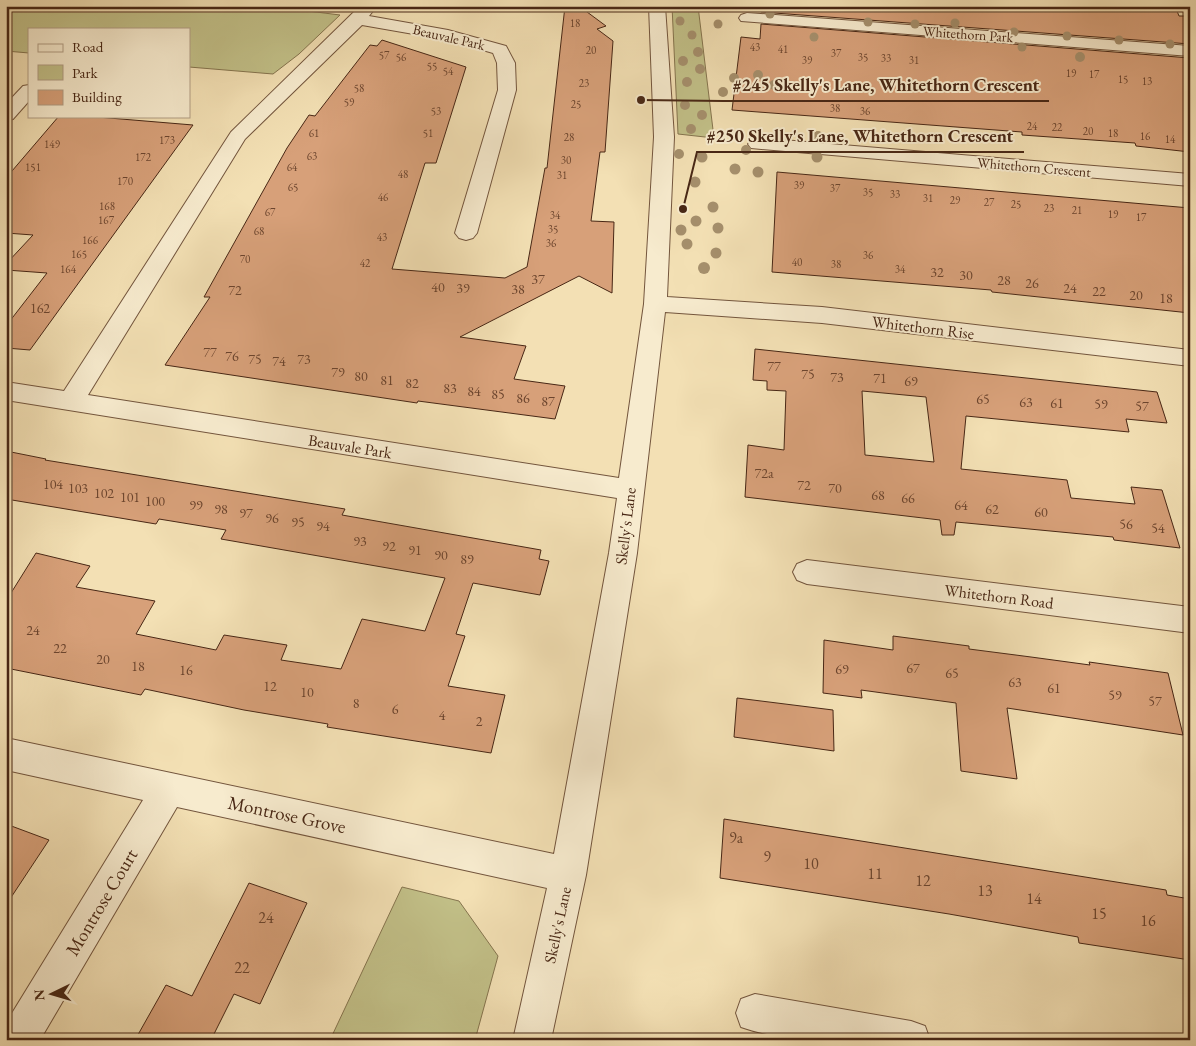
<svg xmlns="http://www.w3.org/2000/svg" width="1196" height="1046" viewBox="0 0 1196 1046" font-family="'EB Garamond',serif">
<rect width="100%" height="100%" fill="#f3e0b4"/>
<filter id="stains"><feTurbulence type="fractalNoise" baseFrequency=".004" numOctaves="4"/><feColorMatrix values="0 0 0 0 .2 0 0 0 0 .09 0 0 0 0 .02 0 0 0 .5 -.17"/></filter>
<radialGradient id="worn" r=".72"><stop offset=".6" stop-color="#630" stop-opacity="0"/><stop offset="1" stop-color="#630" stop-opacity=".3"/></radialGradient>
<g fill="#c2c088" stroke="#85744e">
<path d="M6,6H268L340,15L299,54L273,74L189,67V29H29V53L6,51Z"/>
<path d="M672,6H698L714,138L678,134Z"/>
<path d="M402,887L459,901L498,956L475,1040H330Z"/>
</g>
<g fill="#d7a079" stroke="#482715" fill-rule="evenodd">
<path d="M565,6H579L606,26L597,29L613,41L605,152H600L591,221L614,222L612,293L579,276L460,337L526,346L514,379L565,386L555,419L418,401L417,403L165,365L210,297H204L287,148L309,115L315,116L370,45L377,46L382,40L466,67L436,163H425L392,269L505,278L527,267L545,168H547Z"/>
<path d="M761,6H1116L1177,11L1179,16H1190V44L761,12Z"/>
<path d="M761,24L1190,58V152L1136,146L1135,143L1022,135V132L732,110L741,37L760,39Z"/>
<path d="M59,116H85L193,125L30,350L6,348V326L47,273L6,270V264L33,235L6,233V178Z"/>
<path d="M777,172L1190,208V313L992,292L991,290L772,272Z"/>
<path d="M755,349L1157,392L1167,423L1126,419L1129,432L966,416L961,469L1067,480L1071,498L1135,504L1131,487L1162,490L1180,548L1114,540L1113,537L956,522L954,535H942L940,520L745,497L748,445L784,450L786,391L767,390V381L753,380ZM862,391L926,397L934,462L865,455Z"/>
<path d="M6,451L46,459L45,460L345,509L342,515L541,550L539,559L549,561L540,595L473,583L456,634L465,636L448,686L505,695L491,753L327,727L328,724L244,710L145,689L141,695L6,668V601L36,553L90,566L76,587L155,601L136,634L216,650L224,635L287,645L281,660L341,669L362,619L425,631L445,578L221,539L226,530L159,519L156,524L6,499Z"/>
<path d="M893,636L969,646V649L1031,657L1090,665L1089,662L1168,673L1183,735L1007,708L1017,779L961,771L956,703L861,690L862,698L823,693L824,640L893,650Z"/>
<path d="M737,698L833,710L834,751L734,737Z"/>
<path d="M724,819L1166,890L1167,895L1190,899V960L1079,943L1078,937L949,914L720,878Z"/>
<path d="M6,824L49,840L6,905Z"/>
<path d="M249,883L307,903L260,1004L234,994L211,1040H135L166,985L192,996Z"/>
</g>
<g fill="none" stroke-linecap="round" stroke-linejoin="round">
<defs>
<g id="minor">
<path d="M360,6H377L369,16L448,30L506,46L515,63L516,90L477,233L473,238L466,240L459,238L455,233L498,90L497,63L493,53L448,40L362,25L245,139L88,395L619,478L644,304L654,137L649,6H665L674,137L667,297L822,307L1190,350V366L822,323L665,312L637,553L586,875L551,1040H513L547,888L177,807L40,1040H6V1023L143,800L6,770V738L554,854L609,553L617,498L6,400V382L64,391L231,132Z"/>
<path d="M747,13L1190,46V56L741,21L739,18L741,15Z"/>
<path d="M29,85V101L13,119L6,121V104L23,86Z"/>
<path d="M758,138L1190,174V186L751,148L748,144L751,140Z"/>
<path d="M807,560L1190,607V633L807,584L797,580L793,572L797,564Z"/>
<path d="M755,994L911,1021L925,1026L930,1040C874,1040 793,1046 741,1027L736,1013L741,999Z"/>
</g>
</defs>
<use href="#minor" stroke="#73553d" stroke-width="2"/>
<use href="#minor" fill="#f7ebce" fill-rule="evenodd"/>
</g>
<g fill="#a58f6c">
<circle cx="770" cy="14" r="4.5"/>
<circle cx="680" cy="21" r="4.5"/>
<circle cx="868" cy="22" r="4.5"/>
<circle cx="955" cy="23" r="4.5"/>
<circle cx="718" cy="24" r="4.5"/>
<circle cx="915" cy="24" r="4.5"/>
<circle cx="1014" cy="32" r="4.5"/>
<circle cx="692" cy="35" r="4.5"/>
<circle cx="1067" cy="36" r="4.5"/>
<circle cx="814" cy="37" r="4.5"/>
<circle cx="1119" cy="40" r="4.5"/>
<circle cx="1170" cy="44" r="4.5"/>
<circle cx="1022" cy="47" r="4.5"/>
<circle cx="698" cy="52" r="5"/>
<circle cx="1080" cy="57" r="5"/>
<circle cx="683" cy="61" r="5"/>
<circle cx="700" cy="69" r="5"/>
<circle cx="758" cy="75" r="5"/>
<circle cx="734" cy="78" r="5"/>
<circle cx="687" cy="82" r="5"/>
<circle cx="774" cy="85" r="5"/>
<circle cx="723" cy="92" r="5"/>
<circle cx="685" cy="105" r="5"/>
<circle cx="702" cy="115" r="5"/>
<circle cx="691" cy="129" r="5"/>
<circle cx="740" cy="136" r="5"/>
<circle cx="818" cy="136" r="5"/>
<circle cx="746" cy="150" r="5"/>
<circle cx="679" cy="154" r="5"/>
<circle cx="702" cy="157" r="5.5"/>
<circle cx="817" cy="157" r="5.5"/>
<circle cx="735" cy="169" r="5.5"/>
<circle cx="758" cy="172" r="5.5"/>
<circle cx="695" cy="182" r="5.5"/>
<circle cx="713" cy="207" r="5.5"/>
<circle cx="696" cy="221" r="5.5"/>
<circle cx="718" cy="228" r="5.5"/>
<circle cx="681" cy="230" r="5.5"/>
<circle cx="687" cy="244" r="5.5"/>
<circle cx="716" cy="253" r="5.5"/>
<circle cx="704" cy="268" r="6"/>
</g>
<g text-anchor="middle" stroke-width="4" stroke-linejoin="round" paint-order="stroke">
<g font-size="11" fill="#6c452e">
<text x="575" y="27">18</text>
<text x="755" y="51">43</text>
<text x="783" y="53">41</text>
<text x="591" y="54">20</text>
<text x="836" y="57">37</text>
<text x="384" y="59">57</text>
<text x="401" y="61">56</text>
<text x="863" y="61">35</text>
<text x="886" y="62">33</text>
<text x="807" y="64">39</text>
<text x="914" y="64">31</text>
<text x="432" y="70">55</text>
<text x="448" y="75">54</text>
<text x="1071" y="77">19</text>
<text x="1094" y="78">17</text>
<text x="1123" y="83">15</text>
<text x="1147" y="85">13</text>
<text x="584" y="87">23</text>
<text x="359" y="92">58</text>
<text x="349" y="106">59</text>
<text x="576" y="108">25</text>
<text x="835" y="112">38</text>
<text x="436" y="115">53</text>
<text x="865" y="115">36</text>
<text x="1032" y="130">24</text>
<text x="1057" y="131">22</text>
<text x="1088" y="135">20</text>
<text x="314" y="137">61</text>
<text x="428" y="137">51</text>
<text x="1113" y="137">18</text>
<text x="1145" y="140">16</text>
<text x="569" y="141">28</text>
<text x="1170" y="143">14</text>
<text x="167" y="144">173</text>
<text x="52" y="148">149</text>
<text x="312" y="160">63</text>
<text x="143" y="161">172</text>
<text x="566" y="164">30</text>
<text x="33" y="171">151</text>
<text x="292" y="171">64</text>
<text x="403" y="178">48</text>
<text x="562" y="179">31</text>
<text x="125" y="185">170</text>
<text x="799" y="189">39</text>
<text x="293" y="191">65</text>
<text x="835" y="192">37</text>
<text x="868" y="196">35</text>
<text x="895" y="198">33</text>
<text x="383" y="201">46</text>
<text x="928" y="202">31</text>
<text x="955" y="204">29</text>
<text x="989" y="206">27</text>
<text x="1016" y="208">25</text>
<text x="107" y="210">168</text>
<text x="1049" y="212">23</text>
<text x="1077" y="214">21</text>
<text x="270" y="216">67</text>
<text x="1113" y="218">19</text>
<text x="555" y="219">34</text>
<text x="1141" y="221">17</text>
<text x="106" y="224">167</text>
<text x="553" y="233">35</text>
<text x="259" y="235">68</text>
<text x="382" y="241">43</text>
<text x="90" y="244">166</text>
<text x="551" y="247">36</text>
<text x="79" y="258">165</text>
<text x="868" y="259">36</text>
<text x="245" y="263">70</text>
<text x="797" y="266">40</text>
<text x="365" y="267">42</text>
<text x="836" y="268">38</text>
<text x="68" y="273">164</text>
<text x="900" y="273">34</text>
</g>
<g font-size="14" fill="#482715" stroke="#f7ebce">
<text transform="translate(968 34) rotate(4)" y="5">Whitethorn Park</text>
<text transform="translate(449 37) rotate(13)" y="5">Beauvale Park</text>
<text transform="translate(1034 167) rotate(5)" y="5">Whitethorn Crescent</text>
</g>
<g font-size="14" fill="#6c452e">
<text x="937" y="277">32</text>
<text x="966" y="280">30</text>
<text x="538" y="284">37</text>
<text x="1004" y="285">28</text>
<text x="1032" y="288">26</text>
<text x="438" y="292">40</text>
<text x="463" y="293">39</text>
<text x="1070" y="293">24</text>
<text x="518" y="294">38</text>
<text x="235" y="295">72</text>
<text x="1099" y="296">22</text>
<text x="1136" y="300">20</text>
<text x="1166" y="303">18</text>
<text x="40" y="313">162</text>
<text x="210" y="357">77</text>
<text x="232" y="361">76</text>
<text x="255" y="364">75</text>
<text x="304" y="364">73</text>
<text x="279" y="366">74</text>
<text x="774" y="371">77</text>
<text x="338" y="377">79</text>
<text x="808" y="379">75</text>
<text x="361" y="381">80</text>
<text x="837" y="382">73</text>
<text x="880" y="383">71</text>
<text x="387" y="385">81</text>
<text x="911" y="386">69</text>
<text x="412" y="388">82</text>
<text x="450" y="393">83</text>
<text x="474" y="396">84</text>
<text x="498" y="399">85</text>
<text x="523" y="403">86</text>
<text x="983" y="404">65</text>
<text x="548" y="406">87</text>
<text x="1026" y="407">63</text>
<text x="1057" y="408">61</text>
<text x="1101" y="409">59</text>
<text x="1142" y="411">57</text>
<text x="764" y="478">72a</text>
<text x="53" y="489">104</text>
<text x="804" y="490">72</text>
<text x="78" y="493">103</text>
<text x="835" y="493">70</text>
<text x="104" y="498">102</text>
<text x="878" y="500">68</text>
<text x="130" y="502">101</text>
<text x="908" y="503">66</text>
<text x="155" y="506">100</text>
<text x="196" y="510">99</text>
<text x="961" y="510">64</text>
<text x="221" y="514">98</text>
<text x="992" y="514">62</text>
<text x="1041" y="517">60</text>
<text x="246" y="518">97</text>
<text x="272" y="523">96</text>
<text x="298" y="527">95</text>
<text x="1126" y="529">56</text>
<text x="323" y="531">94</text>
<text x="1158" y="533">54</text>
<text x="360" y="546">93</text>
<text x="389" y="551">92</text>
<text x="415" y="555">91</text>
<text x="441" y="560">90</text>
<text x="467" y="564">89</text>
<text x="33" y="635">24</text>
<text x="60" y="653">22</text>
<text x="103" y="664">20</text>
<text x="138" y="671">18</text>
<text x="913" y="673">67</text>
<text x="842" y="674">69</text>
<text x="186" y="675">16</text>
<text x="952" y="678">65</text>
<text x="1015" y="687">63</text>
<text x="270" y="691">12</text>
<text x="1054" y="693">61</text>
<text x="307" y="697">10</text>
<text x="1115" y="700">59</text>
<text x="1155" y="706">57</text>
<text x="356" y="708">8</text>
<text x="395" y="714">6</text>
<text x="442" y="720">4</text>
<text x="479" y="726">2</text>
</g>
<g font-size="16" fill="#482715" stroke="#f7ebce">
<text transform="translate(923 327) rotate(7)" y="6">Whitethorn Rise</text>
<text transform="translate(350 446) rotate(9)" y="6">Beauvale Park</text>
<text transform="translate(625 526) rotate(-83)" y="6">Skelly's Lane</text>
<text transform="translate(999 596) rotate(7)" y="6">Whitethorn Road</text>
<text transform="translate(557 925) rotate(-78)" y="6">Skelly's Lane</text>
</g>
<g font-size="16" fill="#6c452e">
<text x="736" y="843">9a</text>
<text x="767" y="862">9</text>
<text x="811" y="869">10</text>
<text x="875" y="879">11</text>
<text x="923" y="886">12</text>
<text x="985" y="896">13</text>
<text x="1034" y="904">14</text>
<text x="1099" y="919">15</text>
<text x="266" y="923">24</text>
<text x="1148" y="926">16</text>
<text x="242" y="973">22</text>
</g>
<g font-size="19" fill="#482715" stroke="#f7ebce">
<text transform="translate(287 814) rotate(12)" y="7">Montrose Grove</text>
<text transform="translate(101 902) rotate(-59)" y="7">Montrose Court</text>
</g>
</g>
<path fill="none" stroke="#482715" stroke-width="2" d="M641 100L723 101H1049M683 209L697 152H1024"/>
<g fill="#482715" stroke="#f7ebce" stroke-width="2">
<circle cx="641" cy="100" r="5"/>
<circle cx="683" cy="209" r="5"/>
</g>
<g font-size="18" text-anchor="middle" font-weight="bold" fill="#482715" stroke="#f7ebce" stroke-width="4" stroke-linejoin="round" paint-order="stroke">
<text x="886" y="91">#245 Skelly's Lane, Whitethorn Crescent</text>
<text x="860" y="142">#250 Skelly's Lane, Whitethorn Crescent</text>
</g>
<rect width="1196" height="1046" fill="none" stroke="#f3e0b4" stroke-width="25"/>
<rect x="8" y="8" width="1181" height="1031" fill="none" stroke="#482715" stroke-width="2.5"/>
<rect x="12" y="12" width="1171" height="1021" fill="none" stroke="#482715"/>
<rect x="28" y="28" width="162" height="90" fill="#f7ebce" stroke="#b19d84"/>
<rect x="38" y="44" width="25" height="8" fill="#f7ebce" stroke="#b19d84"/>
<text x="72" y="52" font-size="15" fill="#482715">Road</text>
<rect x="38" y="65" width="25" height="15" fill="#c2c088" stroke="#b19d84"/>
<text x="72" y="78" font-size="15" fill="#482715">Park</text>
<rect x="38" y="90" width="25" height="15" fill="#d7a079" stroke="#b19d84"/>
<text x="72" y="102" font-size="15" fill="#482715">Building</text>
<g transform="translate(52 994) rotate(265)" stroke="#f7ebce" stroke-width="4" paint-order="stroke">
<path d="M0-4L9 19L0 12L-9 19Z" fill="#482715"/>
<text y="-8" font-size="14" font-weight="bold" text-anchor="middle" fill="#482715">N</text>
</g>
<rect width="100%" height="100%" filter="url(#stains)"/>
<rect width="100%" height="100%" fill="url(#worn)"/>
</svg>
